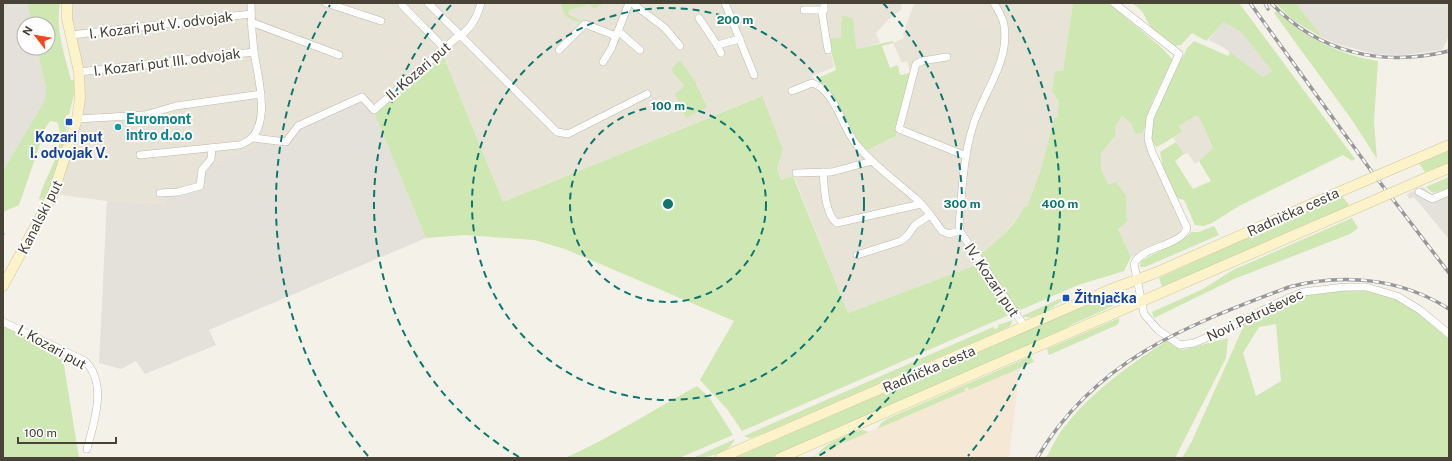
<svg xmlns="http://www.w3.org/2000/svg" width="1452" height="461" viewBox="0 0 1452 461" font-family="'Public Sans',sans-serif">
<rect width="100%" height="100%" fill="#f4f1e9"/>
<g fill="#e8e3d7">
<path d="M69,3H902L901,10L889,19L876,33L880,43L856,49L828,40L834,67L812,76L821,91L865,151L896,136L903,125L917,75L910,73L907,61L902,63L893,43L904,38L903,34L914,4L910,3H1073L1063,71H1055L1052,91L1059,102L1057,119L1054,118L1041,169L1027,207H1024L1020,215L997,242L974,260L976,265L848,313L794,176L781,180L777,169L783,149L761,96L503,202L443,55L378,111L298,128L288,145L263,143L203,187L164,195L165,204L107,201L47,193L73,114L81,69L72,31Z"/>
<path d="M1197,115L1204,127L1213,150L1195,164L1188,153L1184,154L1173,138L1182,132L1179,126Z"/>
<path d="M1122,116L1131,123L1135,133L1145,134L1182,227L1179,234L1131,257L1118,229L1127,222L1126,196L1108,186L1101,169V153L1116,135L1115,127Z"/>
</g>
<path fill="#f5e9d5" d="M1021,361L1009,458H808L874,429Z"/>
<g fill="#e4e0da">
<path d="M3,3H27L32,24H24V48H37L46,89L45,100L3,171Z"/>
<path d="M1296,3H1449V36L1442,50L1403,55L1375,54L1337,44L1323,38Z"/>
<path d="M1224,22L1241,32L1272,71L1263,77L1223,47L1208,40Z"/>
<path d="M362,101L374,113L426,238L209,330L216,345L145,374L136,361L121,369L99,363L107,201L165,204L164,195L203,187L205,168L263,143L287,145L298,128Z"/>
<path d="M1423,187L1432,194L1449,189V239L1414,197L1409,199L1407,194Z"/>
</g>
<g fill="#cee7b3" fill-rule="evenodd">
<path d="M27,3H60C55,28 65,56 71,80H74V94L69,115H66L65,120H68L65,141L48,196L42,200L39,199C45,175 68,147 57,122L50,121L46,127L19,205L3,212V171L45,100L46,89L37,48H48V24H32Z"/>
<path d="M604,3L594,9L589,4L569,10L568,14L583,22C570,21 563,17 561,4Z"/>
<path d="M1073,3H1108L1161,47L1173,60L1152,102L1143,134L1135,133L1131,123L1122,116L1115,127L1116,135L1101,153V169L1108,185L1116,182L1126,196L1127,222L1118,229L1131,257L1124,271L1078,285L1018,311L994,275L979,256C996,242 1014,227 1024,207H1027L1041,169L1054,118H1057L1059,102L1052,91L1055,71H1063Z"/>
<path d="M1131,3H1239L1355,159L1352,161L1343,155L1239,206L1212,223L1204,226L1195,225L1184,200L1177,198L1163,167L1160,152L1176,142L1184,154L1175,161L1193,189L1211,181L1199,161L1213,149L1204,127L1197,115L1179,126L1182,132L1157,147C1137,133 1179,66 1187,48L1194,41L1228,56L1230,52L1263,77L1272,71L1241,32L1224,22L1206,41L1192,33L1181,45L1173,46C1168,42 1159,38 1155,33C1145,22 1147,11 1131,3Z"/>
<path d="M1275,3H1296L1323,38L1293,20Z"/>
<path d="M1276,11C1305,37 1339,55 1378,61L1374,122L1377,159L1352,120L1274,13Z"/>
<path d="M842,15L853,19L856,49L893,41V43L882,46L890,68L898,65L900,75L910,73V83L896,136L865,151L818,78L836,70L828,39L841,38Z"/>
<path d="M443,55L503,202L762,96L783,149L777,169L781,180L793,176L848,313L976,265L1009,315L742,431L727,409L700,380L734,321L565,249L534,240L465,235L426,238L374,113Z"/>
<path d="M680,60L694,80L707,107L686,118L675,94L685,86L671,70Z"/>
<path d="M1449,148V163L1425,172L1419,163Z"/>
<path d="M1449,177V188L1433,193L1426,187Z"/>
<path d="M1337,196L1339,198L1342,196L1349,205L1346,208L1163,289L1159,278Z"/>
<path d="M1352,218L1358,228L1350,234L1234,279L1154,318L1152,312L1203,289L1233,270Z"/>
<path d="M1214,226L1219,235L1145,267H1140L1141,261L1189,235L1191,232H1199Z"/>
<path d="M1348,290C1362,290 1375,290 1388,295C1407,302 1433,326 1449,339V458H1182L1191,443L1245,323L1275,310L1274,307L1316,292ZM1276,324L1281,381L1256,396L1243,353L1259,327Z"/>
<path d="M1109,295L1113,306L1075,323L1044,340L770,458H734Z"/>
<path d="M1059,299L1063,300C1053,307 1034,322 1022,316Z"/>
<path d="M1119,318V322L1117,325L1049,355L1047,349Z"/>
<path d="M1013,320L1010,326L1000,331L754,437L749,438L744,436L993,327L995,329L998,328V325Z"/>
<path d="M3,324L62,353L79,458H3Z"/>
<path d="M1228,338L1226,358L1175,458H1046C1052,448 1057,435 1065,426C1093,391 1129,365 1168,340L1182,350Z"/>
<path d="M1031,356L1034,362L969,390L968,387L964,389L965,391L877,429L882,422L889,418Z"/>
<path d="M697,386L709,397L733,435L679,458H565C610,438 653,410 697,386Z"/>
<path d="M862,430L869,432L818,454C822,445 851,432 862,430Z"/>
<path d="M735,439C729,454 707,458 693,458Z"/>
</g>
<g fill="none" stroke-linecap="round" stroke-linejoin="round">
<path stroke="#a7cfef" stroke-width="2" d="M3,234H4"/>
<defs>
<g id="street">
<path d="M326,3L381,21"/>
<path d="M428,3L557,132L568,134L647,94"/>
<path d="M632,3L665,28L680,46"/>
<path d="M725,3L754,75"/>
<path d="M994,3C998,10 1003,18 1004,25C1010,63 983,92 973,126C963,157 962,192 959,225L960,231L1025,327"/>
<path d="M1114,3L1179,54L1150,118L1148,139L1152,152L1187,228C1181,246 1140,247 1134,264L1144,314L1158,330L1180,345L1194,343L1222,331L1273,305L1303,292L1345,287H1366L1397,296L1420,310L1449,334"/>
<path d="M402,5L444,48"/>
<path d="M804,10H824V3"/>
<path d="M824,10L822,13L828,50"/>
<path d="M699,18L717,45L721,53"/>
<path d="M251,22L339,55"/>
<path d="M618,31L640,50"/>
<path d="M71,35L251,14"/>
<path d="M717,45L740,39"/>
<path d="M559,50L585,24L616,36"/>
<path d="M947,57L922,61L916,64L899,129L966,156"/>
<path d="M603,62L611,49L629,3"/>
<path d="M79,72L254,52"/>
<path d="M792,91L812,83C835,90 842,127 856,144C873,165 895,180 915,198C926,207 934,220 942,231L949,234L960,231"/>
<path d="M77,119L145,115L176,106L261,94"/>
<path d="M253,138L286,142L298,126L362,97L374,110L456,38C470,31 477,18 481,3"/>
<path d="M140,155L239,145C275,135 258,78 254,52C252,36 251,19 251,3"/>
<path d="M823,172C824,186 825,215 837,223L921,204"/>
<path d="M796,173L832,172L872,161"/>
<path d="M1419,192L1432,199L1449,192"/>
<path d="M160,193L178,192L200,186L202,170L211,159L212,148"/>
<path d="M857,255L901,241L907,236L915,225L930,215"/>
<path d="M3,322L85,361C108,384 94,422 87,449"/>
</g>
<g id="secondary">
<path d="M1416,159L1449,145"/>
<path d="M1428,177L1449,168"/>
<path d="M3,286L53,194L77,119L80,98L79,72L67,19V3"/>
<path d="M720,458L1109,290L1155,273L1339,192"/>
<path d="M780,458L1352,210"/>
</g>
</defs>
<use href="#street" stroke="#c0b9ac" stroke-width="8"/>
<use href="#secondary" stroke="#d3c699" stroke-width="11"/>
<use href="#street" stroke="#fff" stroke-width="7"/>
<use href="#secondary" stroke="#fdf3ca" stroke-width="10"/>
<defs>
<g id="rail">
<path d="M1250,3L1372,172L1449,273"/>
<path d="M1265,3L1268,9"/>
<path d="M1271,3C1320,54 1383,67 1449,51"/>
<path d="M1037,458C1096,359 1186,326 1289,287C1343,273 1401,278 1449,309"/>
</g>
</defs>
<use href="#rail" stroke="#989898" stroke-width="3.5"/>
<use href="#rail" stroke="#fff" stroke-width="2" stroke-dasharray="6" stroke-linecap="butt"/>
<defs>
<g id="secondary-bridge">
<path d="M1339,192L1416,159"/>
<path d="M1352,210L1428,177"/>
</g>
</defs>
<use href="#secondary-bridge" stroke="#d3c699" stroke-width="11" stroke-linecap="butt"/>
<use href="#secondary-bridge" stroke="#fdf3ca" stroke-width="10"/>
</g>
<g fill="none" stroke="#0f766e" stroke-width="2" stroke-dasharray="7 5">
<circle cx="668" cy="204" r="98"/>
<circle cx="668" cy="204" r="196"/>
<path d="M519 457A294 294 0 0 1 453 3M883 3A294 294 0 0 1 817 457"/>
<path d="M368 456A392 392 0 0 1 330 5M1006 5A392 392 0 0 1 968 456"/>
</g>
<g fill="#1a4fb4" stroke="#fff" stroke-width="1.5">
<rect x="65" y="118" width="8" height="8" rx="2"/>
<rect x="1062" y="294" width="8" height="8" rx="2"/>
</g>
<circle fill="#0f9aa8" stroke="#fff" stroke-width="1.5" cx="118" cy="127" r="4"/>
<g text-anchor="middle" stroke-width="4" stroke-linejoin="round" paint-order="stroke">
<g font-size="14" fill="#484237" stroke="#fff">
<text transform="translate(161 25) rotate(-7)" y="5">I. Kozari put V. odvojak</text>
<text transform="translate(167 62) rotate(-7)" y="5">I. Kozari put III. odvojak</text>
<text transform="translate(418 71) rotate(-41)" y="5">II. Kozari put</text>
<text transform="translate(1293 212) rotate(-24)" y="5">Radnička cesta</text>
<text transform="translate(40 217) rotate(-63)" y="5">Kanalski put</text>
<text transform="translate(992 280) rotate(56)" y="5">IV. Kozari put</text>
<text transform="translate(1255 315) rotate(-25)" y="5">Novi Petruševec</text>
<text transform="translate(52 347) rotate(29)" y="5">I. Kozari put</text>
<text transform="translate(929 369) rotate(-23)" y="5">Radnička cesta</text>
</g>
<g font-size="14" font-weight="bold" fill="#0d838f" stroke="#fff" text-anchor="start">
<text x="126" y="124">Euromont<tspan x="126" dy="16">intro d.o.o</tspan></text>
</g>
<g font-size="14" font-weight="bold" fill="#164399" stroke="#fff">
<text x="69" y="142">Kozari put<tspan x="69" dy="16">I. odvojak V.</tspan></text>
<text x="1074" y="303" text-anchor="start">Žitnjačka</text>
</g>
</g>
<circle cx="668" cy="204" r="6" fill="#0f766e" stroke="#fff" stroke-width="2"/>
<g font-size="12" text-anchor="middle" font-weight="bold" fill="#0f766e" stroke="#fff" stroke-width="4" stroke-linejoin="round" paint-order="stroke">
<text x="735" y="24">200 m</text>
<text x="668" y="110">100 m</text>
<text x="962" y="208">300 m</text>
<text x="1060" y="208">400 m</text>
</g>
<rect width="1452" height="461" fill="none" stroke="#484237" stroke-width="8"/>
<g transform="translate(36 36) rotate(301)"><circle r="19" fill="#ffffff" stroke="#b6b3af"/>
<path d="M0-3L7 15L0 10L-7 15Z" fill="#f5471f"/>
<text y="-6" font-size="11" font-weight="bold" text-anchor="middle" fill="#484237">N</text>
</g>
<path d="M18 437v6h98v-6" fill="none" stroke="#484237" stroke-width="2"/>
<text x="24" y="437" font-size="12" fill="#484237" stroke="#ffffff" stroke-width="3" paint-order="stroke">100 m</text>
</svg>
